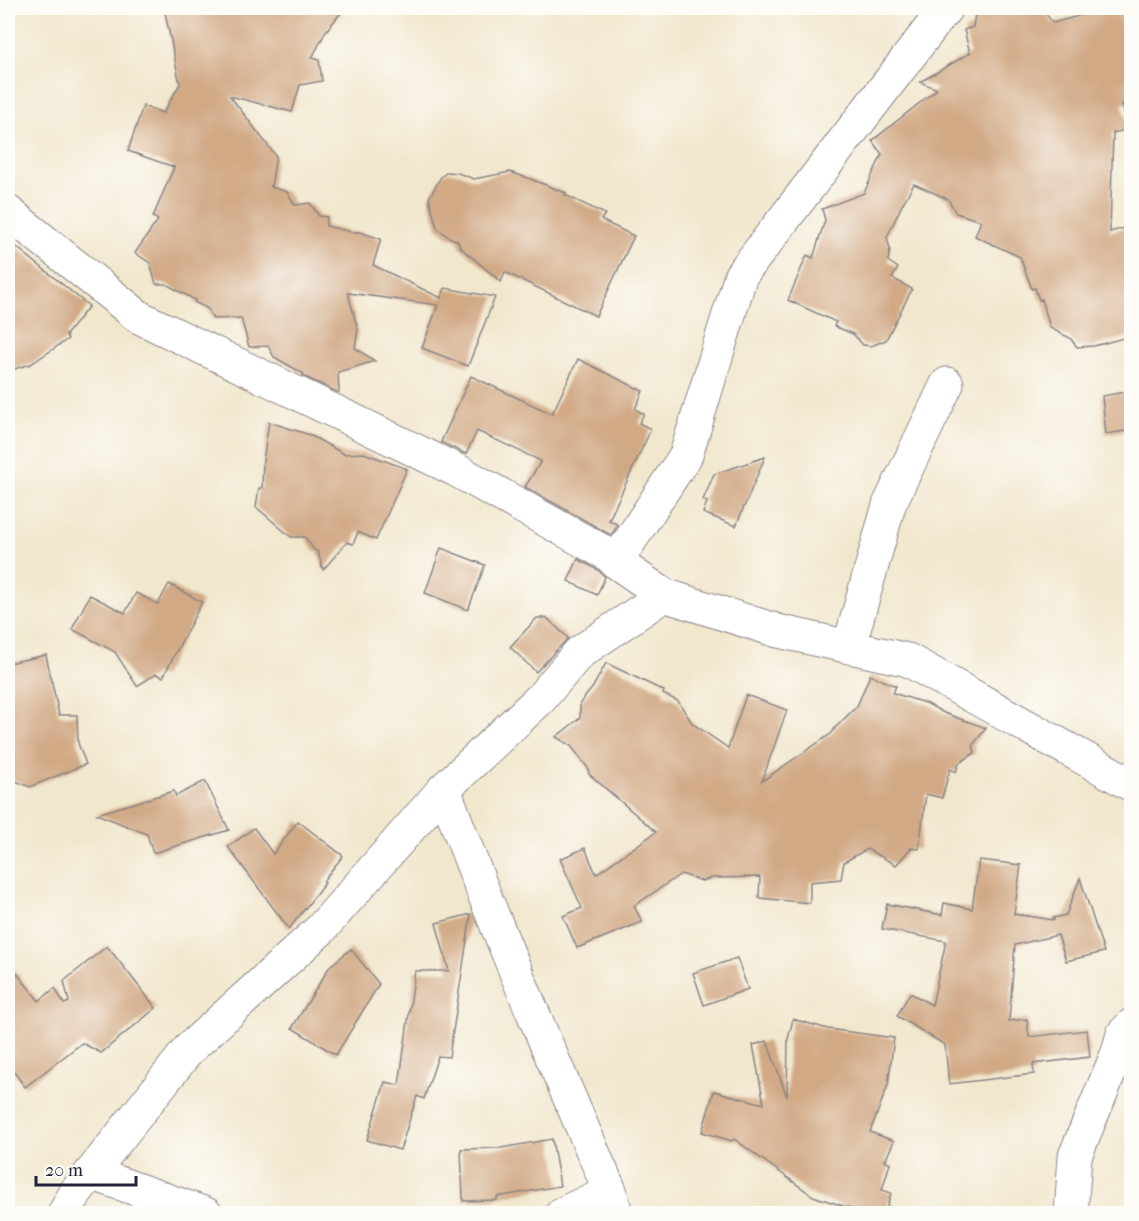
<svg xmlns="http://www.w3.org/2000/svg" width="1139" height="1221" viewBox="0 0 1139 1221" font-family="'IM FELL French Canon',serif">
<rect width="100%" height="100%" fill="#fdfcf7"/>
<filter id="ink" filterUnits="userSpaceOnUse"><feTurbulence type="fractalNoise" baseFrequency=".0167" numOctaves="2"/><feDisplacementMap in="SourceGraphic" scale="12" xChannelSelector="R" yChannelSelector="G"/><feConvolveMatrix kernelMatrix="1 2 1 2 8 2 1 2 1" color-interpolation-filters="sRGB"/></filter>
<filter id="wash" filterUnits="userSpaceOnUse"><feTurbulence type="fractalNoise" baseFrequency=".008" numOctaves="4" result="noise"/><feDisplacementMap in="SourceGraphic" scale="24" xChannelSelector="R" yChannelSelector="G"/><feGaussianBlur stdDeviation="1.35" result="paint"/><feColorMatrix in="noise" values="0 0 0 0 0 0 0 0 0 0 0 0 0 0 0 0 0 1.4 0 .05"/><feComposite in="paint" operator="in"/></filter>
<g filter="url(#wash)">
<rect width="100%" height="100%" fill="#f1e7cd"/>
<g id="blocks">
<g fill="#d1a985">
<path d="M164,8H345L326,31L312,58L319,60L322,81L300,85L292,112L230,96L276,156L271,187L287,192L295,205L310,203L319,216L327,217L326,226L352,232H360L381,239L373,265L441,298L445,288L495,297L468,366L422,348L438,305L348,293L358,330L355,348L375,361L338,372L339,392H337L303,376L304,374L274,357L268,346L249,347L241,318L213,319L208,309L194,302L195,300L166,284H156L150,263L135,253L158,220L153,217L174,167L128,151L143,106L163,113L180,84Z"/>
<path d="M976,8H1023L1030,11L1041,8L1053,23L1107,8H1131V102L1122,104L1129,129L1113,133L1110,232L1131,226V336L1094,346L1077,347L1070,338L1050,328L1042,299L1039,300L1035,288L1032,289L1020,257L975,236L981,221L956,213L948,199L914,184L902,205L887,237L890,249L888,261L898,268L892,278L912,289L886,340L871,346L863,345L853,334L834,326L836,322L788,300L807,255L813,258L825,220L822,209L864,193L882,154L872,141L937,89L920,82L970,53L964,30L973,27Z"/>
<path d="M447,172L458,173L474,179L510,172L528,178L566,193L565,195L605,214L601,220L634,236L596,316L505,272L501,282L460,247L458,241L449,237L437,228L429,198L441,177Z"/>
<path d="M8,240L89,306L66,335L68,339L31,364L8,371Z"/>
<path d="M578,359L643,391L635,409L644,414L639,423L651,429L609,520L618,525L611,535L525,487L541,461L477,431L466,454L441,442L471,376L552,414Z"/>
<path d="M1131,391V430L1106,434L1102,396Z"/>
<path d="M269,422L310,435L344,454L364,453L407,469L376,540L358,532L353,544L347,542L323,570L318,552L314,550L305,537H291L256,507L259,488H262L263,461Z"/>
<path d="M765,457L736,526L703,513L707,502L703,500L714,474Z"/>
<path d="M441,548L485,565L468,610L425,593Z"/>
<path d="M578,559L598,570L605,577L597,595L568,581Z"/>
<path d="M169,584L202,602L163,677L156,674L137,686L115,652L72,629L90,595L125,613L136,593L158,604Z"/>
<path d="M537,618H547L568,638L536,672L510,647Z"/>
<path d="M46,655L59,715H77L78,743L86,764L30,787L8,778V663Z"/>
<path d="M606,663L664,691L663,694L678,701L692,723L728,748L746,695L787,710L762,781L832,733L835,728L857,706L870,675L896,686L893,693L928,704L944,713L986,728L973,745L975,753L959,763L956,772L950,769L942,798L926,794L919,849L911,848L896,865L867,849L844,862L841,879L810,882V903L759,898L760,877L712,878L702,881L681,874L634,906L642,922L577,948L563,916L582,908L560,859L585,848L596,874L656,832L589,774L588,768L571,746L556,737L580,718V703L593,687Z"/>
<path d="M205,781L229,830L153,853L147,834L97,814L174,791L176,796Z"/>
<path d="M298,821L343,856L323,881L325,883L289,929L228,847L254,828L273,854Z"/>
<path d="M979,860L1021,865L1014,914L1054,920L1053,918L1066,915L1080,878L1104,952L1066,961L1058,935L1015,945L1009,1021L1027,1019L1029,1037L1087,1030L1090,1057L1033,1064L1034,1074L949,1084L945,1045L897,1016L910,993L932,1005L946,941L882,929L887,904L942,915L944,903L972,909Z"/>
<path d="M471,914L449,1057L438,1056L424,1099L417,1096L400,1150L367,1140L385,1082L399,1085L415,971H449L436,923Z"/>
<path d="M107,946L156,1008L101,1053L82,1043L25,1087L8,1064V962L39,1001L55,988L64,1004L69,1002L64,981Z"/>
<path d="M351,949L379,984L336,1055L292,1028L330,966Z"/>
<path d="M737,958L748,989L704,1005L693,973Z"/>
<path d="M793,1019L828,1029L894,1038L888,1085L870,1132L894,1141L885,1161L890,1163L882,1190L891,1193L885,1214H868L813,1196L734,1139L732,1141L702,1132L714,1091L764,1104L753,1045L767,1041L787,1097L788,1039Z"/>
<path d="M552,1139L560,1186L497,1197V1200L463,1201L461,1149L501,1148Z"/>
</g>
</g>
</g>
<g filter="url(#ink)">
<use href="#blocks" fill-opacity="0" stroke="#8a8484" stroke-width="1.5"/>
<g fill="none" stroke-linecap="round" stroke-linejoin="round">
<defs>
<g id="minor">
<path d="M8,212L139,317L456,470L609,555L616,562L664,595L778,631L908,660L1132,785"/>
<path d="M616,562L686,455L741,275L946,8"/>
<path d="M849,647L889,505L947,384"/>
<path d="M444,789C494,926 552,1058 610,1191L616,1214"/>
<path d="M91,1173L206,1214"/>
<path d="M64,1214L76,1192L189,1049L321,929L444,789L541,698L579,653L664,595"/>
<path d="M562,1214L610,1191"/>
<path d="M1071,1214L1075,1156L1118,1052L1123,1034L1132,1025"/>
</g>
</defs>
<use href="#minor" stroke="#8a8484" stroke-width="35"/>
<use href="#minor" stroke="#fff" stroke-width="33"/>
</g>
</g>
<rect width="1139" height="1221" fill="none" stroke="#fdfcf7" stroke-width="30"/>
<path d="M36 1176v9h100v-9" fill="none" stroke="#22223b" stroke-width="3"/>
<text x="45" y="1176" font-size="18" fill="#22223b" stroke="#fdfcf7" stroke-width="4.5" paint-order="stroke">20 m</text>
</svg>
